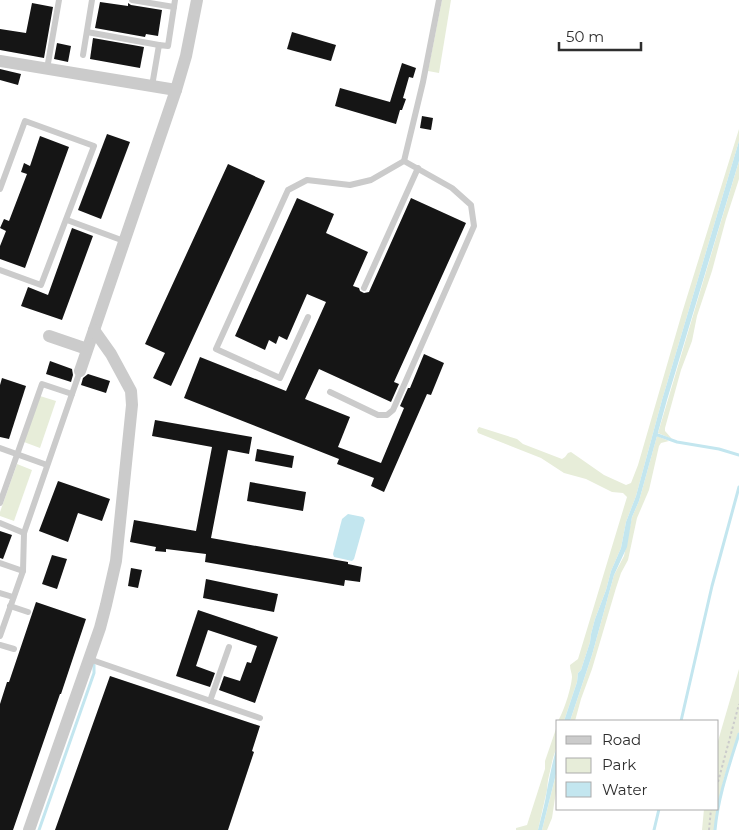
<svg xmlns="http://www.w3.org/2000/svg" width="739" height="830" viewBox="0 0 739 830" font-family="Montserrat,sans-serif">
<rect width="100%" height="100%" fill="#fff"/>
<g fill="#e7edd9">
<path d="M442,0H451L439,73L428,71Z"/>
<path d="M739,129V141L662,400L636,496L626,522L621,548L611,571L606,590L595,619L591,634L590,642L581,670L578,673L577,682L564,721H558C564,711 571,689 572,677C572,673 570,670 570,665L578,659L627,497L623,493L612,492L586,479L564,473L541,458L478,433L477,430L479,427L517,439L523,444L562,459L565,457L568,453L571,452L604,475L626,485L631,483L638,465L682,313Z"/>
<path d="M739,161V179L726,219L712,271L697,316L692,341L681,370L665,428V431L672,439L658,433Z"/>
<path d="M40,396L56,401L40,448L24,442Z"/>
<path d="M657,436L669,441L661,443L659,446L649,490L637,518L628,560L621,573L616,588L592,669L581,699L575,721H570L592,655L614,575L624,556L632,517L639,501Z"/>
<path d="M17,464L32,470L14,521L0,516V512Z"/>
<path d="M739,669V732L724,778L718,805V741Z"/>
<path d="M558,723V743L553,758L548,780L547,790L538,830H516V828L527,825L545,769V761Z"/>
<path d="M558,766V778L552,818L547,830H542Z"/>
<path d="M704,809H717L714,830H702Z"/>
</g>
<g fill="#c3e6ef">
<path d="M739,141V161L667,400L639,501L632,517L627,547L614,575L592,655L570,721H564L577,682L578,673L581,670L590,642L591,634L595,619L606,590L611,571L621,548L626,522L636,496L662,400Z"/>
<path d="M348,514L363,517L365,520L354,559L352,561L334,557L333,554L342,519Z"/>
<path d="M558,743V766L542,830H538C541,817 545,804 547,790C550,774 553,759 558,743Z"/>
</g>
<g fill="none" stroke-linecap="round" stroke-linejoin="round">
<g stroke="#c3e6ef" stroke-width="3">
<path d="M655,434L677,442L719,449L739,455"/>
<path d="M681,721L712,586L739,487"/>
<path d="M39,830L94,673V665"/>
<path d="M654,830L659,809"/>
<path d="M715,830C718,797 729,766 739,734"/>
</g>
</g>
<g fill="#151515">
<path d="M100,2L128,6V3L131,5L162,10L158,36L146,34L145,37L95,28Z"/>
<path d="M32,3L53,7L44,58L0,50V29L26,33Z"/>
<path d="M292,32L336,45L331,61L287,49Z"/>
<path d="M93,38L144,47L140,68L90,59Z"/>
<path d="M57,43L71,46L68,62L54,59Z"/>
<path d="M402,63L416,68L413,78L409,77L403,98L406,99L402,110H400L396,124L335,106L340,88L390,102Z"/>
<path d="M0,69L21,74L18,85L0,80Z"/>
<path d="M422,116L433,118L431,130L420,128Z"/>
<path d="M107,134L130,142L101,219L78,210Z"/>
<path d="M40,136L69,147L25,268L0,259V246L6,231L0,228L4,219L9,221L27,174L21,172L24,163L30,166Z"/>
<path d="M228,164L265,181L171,386L153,378L165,353L145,344Z"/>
<path d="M297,198L334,214L326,233L368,252L353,286L359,288L360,291L364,293L369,292L411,198L466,223L394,382L399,384L391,402L319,369L305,399L350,417L338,447L381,463L404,408L400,406L408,388H410L424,354L444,363L431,395L427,394L384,492L371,486L374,478L337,464L339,459L184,398L200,357L286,391L326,302L307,294L287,340L279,336L276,344L269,340L265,350L235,336Z"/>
<path d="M72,228L93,236L62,320L21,306L28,287L48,295Z"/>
<path d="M50,361L72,369L73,375L71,382L46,374Z"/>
<path d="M88,374L110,381L106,393L81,385L83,378Z"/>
<path d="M2,378L26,386L9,439L0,437V385Z"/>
<path d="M155,420L252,437L249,454L228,450L211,538L348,562V564L362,567L360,582L345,580L344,586L205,562L206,554L166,549V552L155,551L156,547L130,542L134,520L196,531L212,447L152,436Z"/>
<path d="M257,449L294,456L292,468L255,461Z"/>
<path d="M58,481L110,499L102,521L78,513L68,542L39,531Z"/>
<path d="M250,482L306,492L303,511L247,501Z"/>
<path d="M0,531L12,535L3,559L0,558Z"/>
<path d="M52,555L67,559L57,589L42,584Z"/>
<path d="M131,568L142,570L138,588L128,586Z"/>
<path d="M206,579L278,594L274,612L203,598Z"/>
<path d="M36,602L86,619L61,694H60L13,830H0V704L7,682H9Z"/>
<path d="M198,610L278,637L255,703L219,690L224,676L240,681L247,662L251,663L257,646L208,630L196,666L215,673L210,687L176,676Z"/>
<path d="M110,676L260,726L252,751L254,752L228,830H55Z"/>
</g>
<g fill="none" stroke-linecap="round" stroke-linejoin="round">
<g stroke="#cbcbcb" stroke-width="2" stroke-dasharray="2.5 2.5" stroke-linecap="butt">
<path d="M718,782L739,704"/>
<path d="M709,830L711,809"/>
</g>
<g stroke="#cbcbcb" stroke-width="6">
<path d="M132,0L174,7"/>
<path d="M87,32L159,45"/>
<path d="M83,55L92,0"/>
<path d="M47,69L59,0"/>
<path d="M152,86L159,45L168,46L175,0"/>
<path d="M404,161L423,82L439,0"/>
<path d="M0,189L25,121L94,146L41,285L0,270"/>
<path d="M67,220L124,241"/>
<path d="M364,288L418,168"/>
<path d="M308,317L280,378L216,349L288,190L307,180L350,185L371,180L404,161L452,188L471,205L474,226L393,410L387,415H378L330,392"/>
<path d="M0,448L47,465"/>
<path d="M0,503L42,384L72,394"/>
<path d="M0,523L24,533"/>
<path d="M0,563L23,571"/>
<path d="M0,593L13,597"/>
<path d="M10,606L28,612"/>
<path d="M0,636L23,571L24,533L80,371"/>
<path d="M0,645L14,649"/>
<path d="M89,659L260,718"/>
<path d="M210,701L229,647"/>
</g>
<g stroke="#cbcbcb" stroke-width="12">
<path d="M0,61L176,90"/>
<path d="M49,336L87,349"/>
<path d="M80,371L176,90L186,56L197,0"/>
<path d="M29,830L100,628L106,605L116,561L132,405L131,391L111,354L94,330"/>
</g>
</g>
<rect x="556" y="720" width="162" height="90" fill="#ffffff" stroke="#ababab"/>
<rect x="566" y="736" width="25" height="8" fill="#cbcbcb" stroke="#ababab"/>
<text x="602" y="745" font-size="15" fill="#2e2e2e">Road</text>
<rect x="566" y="758" width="25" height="15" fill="#e7edd9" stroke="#ababab"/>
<text x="602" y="770" font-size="15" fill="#2e2e2e">Park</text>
<rect x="566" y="782" width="25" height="15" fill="#c3e6ef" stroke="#ababab"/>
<text x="602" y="795" font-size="15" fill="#2e2e2e">Water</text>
<path d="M559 42v8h82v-8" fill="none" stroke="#2e2e2e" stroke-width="2.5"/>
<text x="566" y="42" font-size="15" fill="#2e2e2e" stroke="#ffffff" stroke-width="4" paint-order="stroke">50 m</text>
</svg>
